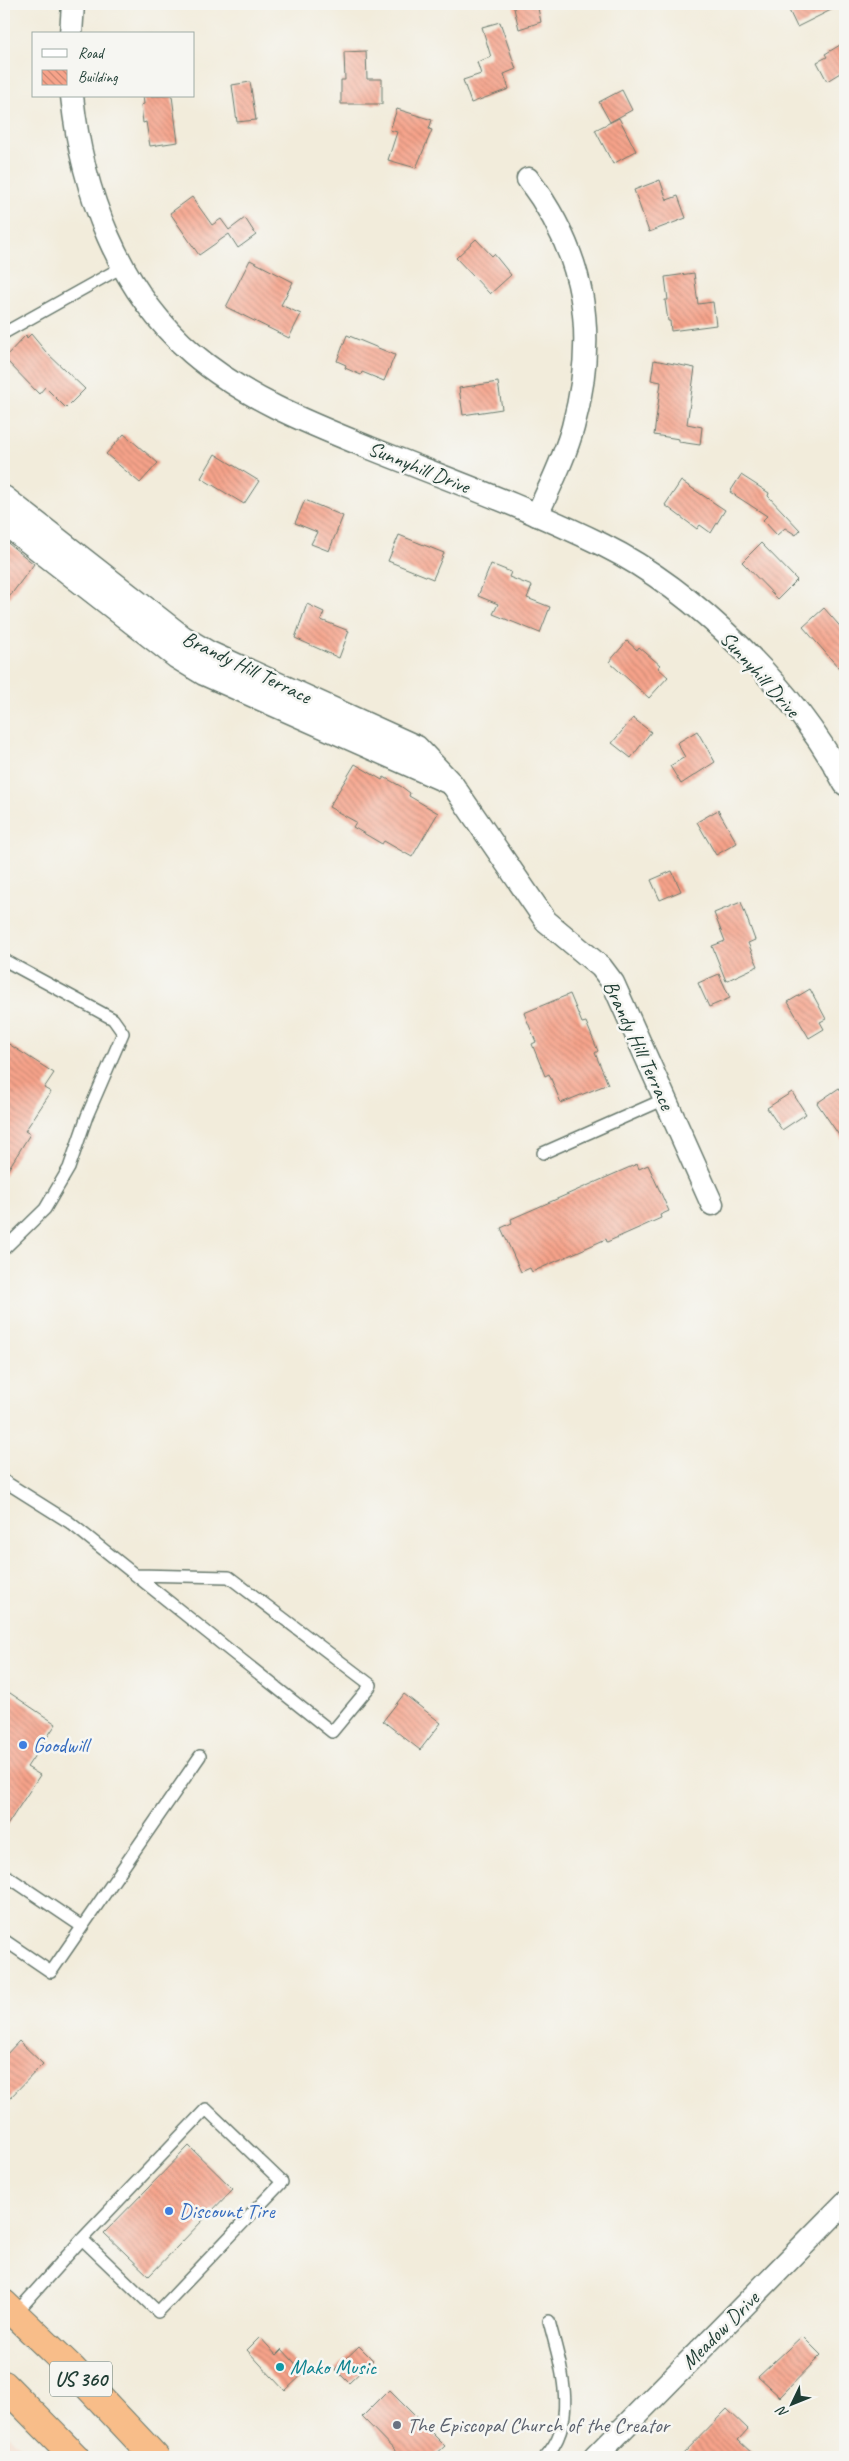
<svg xmlns="http://www.w3.org/2000/svg" width="849" height="2461" viewBox="0 0 849 2461" font-family="Caveat,sans-serif">
<defs>
<pattern id="building-back-hatch" width="6" height="6" patternUnits="userSpaceOnUse" patternTransform="scale(1.25)"><rect width="6" height="6" fill="#f7a38a"/><path d="M-1 5l2 2M0 0l6 6M5-1l2 2" fill="none" stroke="#c78672"/></pattern>
</defs>
<rect width="100%" height="100%" fill="#f6f6f2"/>
<filter id="ink" filterUnits="userSpaceOnUse"><feTurbulence type="fractalNoise" baseFrequency=".02" numOctaves="2"/><feDisplacementMap in="SourceGraphic" scale="10" xChannelSelector="R" yChannelSelector="G"/><feConvolveMatrix kernelMatrix="1 2 1 2 8 2 1 2 1" color-interpolation-filters="sRGB"/></filter>
<filter id="wash" filterUnits="userSpaceOnUse"><feTurbulence type="fractalNoise" baseFrequency=".0096" numOctaves="4" result="noise"/><feDisplacementMap in="SourceGraphic" scale="20" xChannelSelector="R" yChannelSelector="G"/><feGaussianBlur stdDeviation="1.12" result="paint"/><feColorMatrix in="noise" values="0 0 0 0 0 0 0 0 0 0 0 0 0 0 0 0 0 1.4 0 .05"/><feComposite in="paint" operator="in"/></filter>
<g filter="url(#wash)">
<rect width="100%" height="100%" fill="#f2ecdb"/>
<path fill="#f3d4bf" d="M4,2431L25,2450L17,2457H4Z"/>
<g id="blocks">
<g fill="url(#building-back-hatch)">
<path d="M513,4H537L541,22L519,29Z"/>
<path d="M786,4H843L797,27Z"/>
<path d="M500,22L516,69L504,74L509,89L471,103L463,80L481,74L477,62L491,57L482,27Z"/>
<path d="M845,42V70L827,81L817,62L827,57L825,54Z"/>
<path d="M366,51L367,79H382V104H341V80H345L344,52Z"/>
<path d="M250,82L256,120L237,122L232,85Z"/>
<path d="M622,90L632,110L610,122L599,102Z"/>
<path d="M143,96H172L178,142L150,146L146,122L143,123L141,105L144,104Z"/>
<path d="M397,109L432,120L429,129L432,130L416,168L388,160L397,132L390,130Z"/>
<path d="M619,118L636,151L613,164L595,130Z"/>
<path d="M660,180L667,200L678,196L686,218L649,232L634,190Z"/>
<path d="M192,197L212,225L221,219L229,230L245,218L256,235L238,248L229,234L199,255L170,213Z"/>
<path d="M476,239L492,256L494,254L511,275L490,294L456,258Z"/>
<path d="M250,260L293,282L281,305L301,314L289,338L226,307Z"/>
<path d="M694,273L698,304L713,302L716,325L671,331L670,321H668L665,300H668L665,277Z"/>
<path d="M31,334L46,352L85,389L66,408L45,387L39,394L4,358L26,335L27,338Z"/>
<path d="M347,335L395,355L384,381L362,372L361,375L345,368L346,365L337,361Z"/>
<path d="M654,360L695,368L687,424L702,427L700,445L679,442V439L654,435L661,382L651,380Z"/>
<path d="M498,382L502,409L463,415L459,388Z"/>
<path d="M124,434L158,463L140,483L106,454Z"/>
<path d="M215,454L259,481L244,504L201,478Z"/>
<path d="M741,475L769,493L768,496L800,530L796,535L785,528L777,535L763,520L767,516L730,492Z"/>
<path d="M681,481L725,510L711,533L700,525L697,529L665,505Z"/>
<path d="M305,500L343,516L329,551L311,544L317,532L295,523Z"/>
<path d="M399,535L444,553L433,579L388,561Z"/>
<path d="M4,540L34,564L4,604Z"/>
<path d="M761,543L797,580L778,599L742,562Z"/>
<path d="M491,564L511,572L509,577L532,586L527,598L550,607L540,633L493,614L498,604L478,596Z"/>
<path d="M307,604L324,612L321,620L349,631L339,658L295,638Z"/>
<path d="M824,608L845,632V675L803,627Z"/>
<path d="M627,641L637,650L639,647L660,665L658,668L668,677L649,698L609,662Z"/>
<path d="M633,718L651,732L631,758L612,743Z"/>
<path d="M697,731L715,762L681,784L670,766L685,757L677,743Z"/>
<path d="M355,764L382,780L384,777L402,787L410,793L409,796L438,813L412,857L384,841L382,844L353,827L356,822L329,807Z"/>
<path d="M718,810L737,843L716,855L697,822Z"/>
<path d="M672,871L681,891L660,900L651,880Z"/>
<path d="M741,902L755,940L748,943L758,966L726,981L712,946L725,941L714,913Z"/>
<path d="M719,974L730,998L709,1007L698,983Z"/>
<path d="M810,989L826,1019L820,1022L824,1029L809,1038L788,1002Z"/>
<path d="M570,994L582,1023L586,1022L598,1051L595,1053L608,1084L561,1103L549,1074L545,1076L532,1044L536,1042L524,1013Z"/>
<path d="M4,1041L54,1073L44,1088L51,1092L25,1131L30,1134L4,1176Z"/>
<path d="M839,1088L845,1097V1144L817,1103Z"/>
<path d="M792,1092L806,1114L782,1130L767,1108Z"/>
<path d="M637,1164L639,1169L648,1165L669,1211L660,1215L661,1218L607,1242L606,1239L532,1272L530,1268L521,1272L501,1228L512,1223L511,1219Z"/>
<path d="M4,1689L56,1724L27,1767L40,1775L4,1830Z"/>
<path d="M404,1694L441,1723L420,1750L383,1721Z"/>
<path d="M19,2041L43,2064L4,2104V2057Z"/>
<path d="M189,2146L233,2189L149,2276L104,2233Z"/>
<path d="M802,2336L821,2355L780,2397L758,2377Z"/>
<path d="M260,2337L276,2355L282,2349L304,2373L285,2391L247,2350Z"/>
<path d="M359,2346L373,2360L349,2383L335,2369Z"/>
<path d="M389,2390L445,2446L433,2457H401L362,2417Z"/>
<path d="M727,2409L748,2429L738,2440L756,2457H680Z"/>
</g>
</g>
</g>
<g filter="url(#ink)">
<use href="#blocks" fill-opacity="0" stroke="#697a6e" stroke-width="1"/>
<g fill="none" stroke-linecap="round" stroke-linejoin="round">
<defs>
<g id="lane">
<path d="M4,333L124,266"/>
<path d="M4,960L113,1019L123,1033L87,1116L69,1168L45,1209L4,1249"/>
<path d="M543,1153L665,1099"/>
<path d="M4,1481L69,1522L332,1732L371,1685L229,1577L136,1575"/>
<path d="M4,1874L81,1926"/>
<path d="M4,1940L51,1972L200,1756"/>
<path d="M15,2314L82,2239L206,2109L282,2182L158,2312L82,2239"/>
<path d="M545,2457C580,2420 560,2364 549,2321"/>
</g>
<g id="street">
<path d="M71,34L73,4"/>
<path d="M72,96C82,191 118,289 192,353C243,397 308,423 370,448C448,479 528,508 603,545C696,591 797,692 845,784"/>
<path d="M528,179C586,256 598,334 573,427C565,457 550,486 537,515"/>
<path d="M4,497L183,637L208,652L417,747L452,784L204,674L176,657L4,523"/>
<path d="M452,784L546,921L601,967L613,983L712,1204"/>
<path d="M595,2457L845,2203"/>
</g>
<g id="highway">
<path d="M4,2304L72,2369L155,2457"/>
<path d="M4,2385L75,2457"/>
</g>
</defs>
<use href="#lane" stroke="#697a6e" stroke-width="14"/>
<use href="#street" stroke="#697a6e" stroke-width="25"/>
<use href="#highway" stroke="#697a6e" stroke-width="30"/>
<use href="#lane" stroke="#fff" stroke-width="11"/>
<use href="#street" stroke="#fff" stroke-width="22"/>
<use href="#highway" stroke="#f8bd89" stroke-width="28"/>
</g>
</g>
<g fill="#3f7fe0" stroke="#f6f6f2" stroke-width="2">
<circle cx="23" cy="1745" r="5"/>
<circle cx="169" cy="2211" r="5"/>
</g>
<circle fill="#0f9aa8" stroke="#f6f6f2" stroke-width="2" cx="280" cy="2367" r="5"/>
<circle fill="#6b7280" stroke="#f6f6f2" stroke-width="2" cx="397" cy="2425" r="5"/>
<g text-anchor="middle" stroke-width="5" stroke-linejoin="round" paint-order="stroke">
<rect fill="#f6f6f2" stroke="#60746d" stroke-width="1" x="50" y="2361.5" width="62" height="35" rx="4"/>
<g font-size="20" font-weight="bold" fill="#1f3d34">
<text x="81" y="2386">US 360</text>
</g>
<g font-size="21" fill="#1f3d34" stroke="#f6f6f2">
<text transform="translate(419 467) rotate(22)" y="7">Sunnyhill Drive</text>
<text transform="translate(247 667) rotate(26)" y="7">Brandy Hill Terrace</text>
<text transform="translate(760 674) rotate(48)" y="7">Sunnyhill Drive</text>
<text transform="translate(639 1045) rotate(65)" y="7">Brandy Hill Terrace</text>
<text transform="translate(720 2330) rotate(-45)" y="7">Meadow Drive</text>
</g>
<g font-size="21" fill="#366cbe" stroke="#f6f6f2" text-anchor="start">
<text x="33" y="1752">Goodwill</text>
<text x="179" y="2218">Discount Tire</text>
</g>
<g font-size="21" fill="#0d838f" stroke="#f6f6f2" text-anchor="start">
<text x="290" y="2374">Mako Music</text>
</g>
<g font-size="21" fill="#5b616d" stroke="#f6f6f2" text-anchor="start">
<text x="407" y="2432">The Episcopal Church of the Creator</text>
</g>
</g>
<rect width="849" height="2461" fill="none" stroke="#f6f6f2" stroke-width="20"/>
<rect x="32" y="32" width="162" height="65" fill="#f6f6f2" stroke="#a0aca6"/>
<rect x="42" y="49" width="25" height="8" fill="#ffffff" stroke="#a0aca6"/>
<text x="78" y="58" font-size="15" fill="#1f3d34">Road</text>
<rect x="42" y="70" width="25" height="15" fill="url(#building-back-hatch)" stroke="#a0aca6"/>
<text x="78" y="82" font-size="15" fill="#1f3d34">Building</text>
<g transform="translate(792 2404) rotate(227)" stroke="#f6f6f2" stroke-width="4" paint-order="stroke">
<path d="M0-4L9 19L0 12L-9 19Z" fill="#1f3d34"/>
<text y="-8" font-size="14" font-weight="bold" text-anchor="middle" fill="#1f3d34">N</text>
</g>
</svg>
